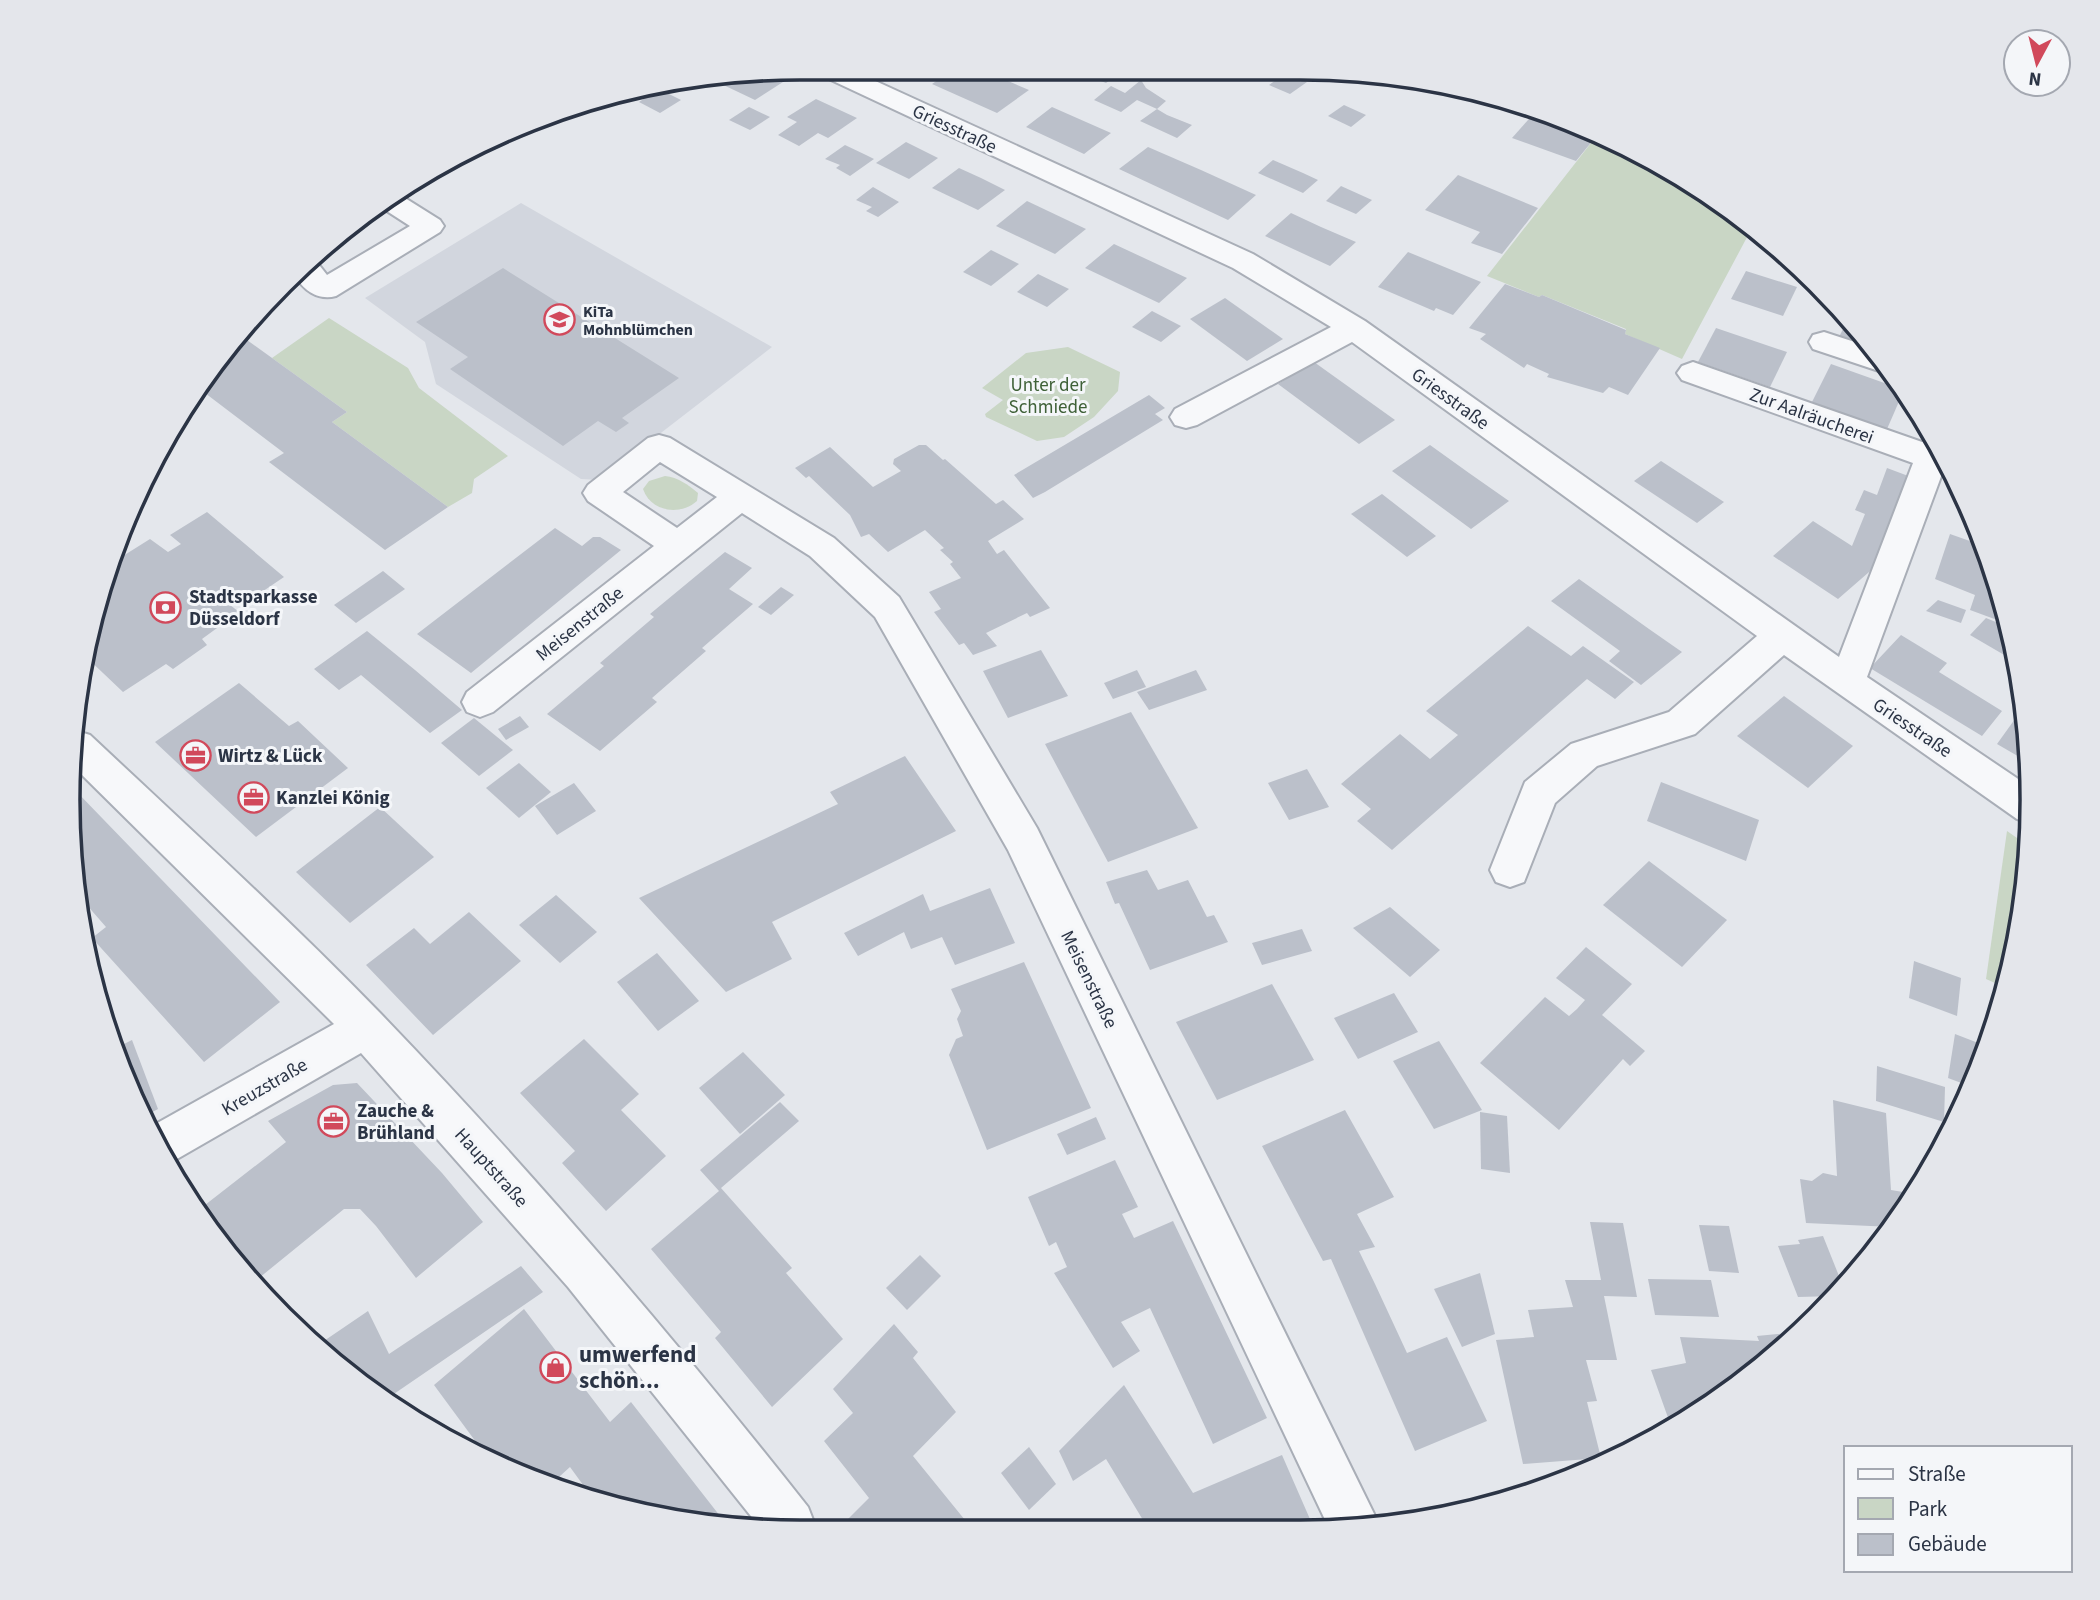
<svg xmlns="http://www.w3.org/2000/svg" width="2100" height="1600" viewBox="0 0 2100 1600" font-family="'Source Sans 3',sans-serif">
<rect width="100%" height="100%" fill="#e4e7ec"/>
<path fill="#d2d6de" d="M521,203L772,347L600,480L581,479L436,384L425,342L365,298Z"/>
<g fill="#c9d6c5">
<path d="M1598,134L1624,144L1753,226L1682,359L1625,334L1626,329L1542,295L1539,297L1487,276Z"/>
<path d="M329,318L408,368L419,388L508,456L474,479L472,493L448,507L332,422L347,412L272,358Z"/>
<path d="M1068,347L1120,372L1118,391L1094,417L1064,437L1037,441L986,417L985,414L1003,400L982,388L1026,353Z"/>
<path d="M665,476C678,477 688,485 698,493L697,501C680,516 651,512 643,489L649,481Z"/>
<path d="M2007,831L2027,845L2018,942L2004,987L1986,979Z"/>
</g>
<g fill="#bbc0ca">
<path d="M954,69H980L1029,90L997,113L932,84Z"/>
<path d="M1089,69H1118L1122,71L1106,83L1083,74Z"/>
<path d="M763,73L783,82L755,100L715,81Z"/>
<path d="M1286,73L1307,82L1290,94L1269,85Z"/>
<path d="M1141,80L1146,88L1166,101L1157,109L1137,100L1121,112L1094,100L1111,86L1125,93Z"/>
<path d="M659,89L681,100L660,113L639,102Z"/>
<path d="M816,99L857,118L828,138L818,133L799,146L778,135L797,122L787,117Z"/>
<path d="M1344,105L1366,115L1351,127L1328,116Z"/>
<path d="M749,107L770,117L750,130L729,120Z"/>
<path d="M1052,107L1086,122L1111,133L1084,154L1026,127Z"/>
<path d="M1157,109L1167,115L1192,125L1177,138L1140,121Z"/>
<path d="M1536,111L1598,134L1576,161L1512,138Z"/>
<path d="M906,142L938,158L909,179L876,163Z"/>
<path d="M845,145L866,155L874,159L850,176L836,168L840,165L825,159Z"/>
<path d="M1148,147L1201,170L1256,195L1228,220L1119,169Z"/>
<path d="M1273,160L1303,173L1318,180L1303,193L1258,173Z"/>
<path d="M959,168L981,178L1005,190L978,210L932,188Z"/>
<path d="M1458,175L1538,208L1502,254L1471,243L1480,232L1425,210Z"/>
<path d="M1341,186L1372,200L1356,214L1326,201Z"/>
<path d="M873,187L899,202L878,217L866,211L872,207L856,200Z"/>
<path d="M1027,201L1086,229L1055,254L996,226Z"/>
<path d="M1291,213L1321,227L1356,242L1330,266L1265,236Z"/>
<path d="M1114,244L1187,278L1159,303L1085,268Z"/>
<path d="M991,250L1019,264L991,286L963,272Z"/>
<path d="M1408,252L1464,275L1481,282L1453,315L1436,308L1434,311L1378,287Z"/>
<path d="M503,268L679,378L622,418L629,423L616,432L598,421L563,446L450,369L468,357L416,322Z"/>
<path d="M1746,271L1797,287L1783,316L1731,299Z"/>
<path d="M1038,274L1069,289L1047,307L1017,292Z"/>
<path d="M1505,284L1539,297L1542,295L1626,330L1625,334L1660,348L1628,395L1609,387L1603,393L1547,377L1549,374L1527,364L1524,368L1480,339L1486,334L1469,328Z"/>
<path d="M1225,298L1283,339L1247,361L1190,319Z"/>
<path d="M1152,311L1181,326L1161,342L1132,327Z"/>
<path d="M1848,319L1870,347L1872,349L1839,337Z"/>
<path d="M1716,328L1787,352L1770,387L1698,362Z"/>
<path d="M240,335L347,412L332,422L448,507L385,550L269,462L284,453L201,390Z"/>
<path d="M1314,362L1395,420L1359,444L1278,384Z"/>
<path d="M1831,364L1904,390L1887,429L1812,402Z"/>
<path d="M1149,395L1165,408L1155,414L1163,420L1045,492L1033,498L1014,475Z"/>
<path d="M919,445H926L943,460L945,459L996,504L1003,500L1024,519L988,541L997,554L1004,550L1050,608L1030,617L1027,613L986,633L997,646L973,655L964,643L959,645L934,612L941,609L929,592L961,578L950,564L953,562L940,550L944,548L925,530L888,552L869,534L861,537L850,515L809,476L806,478L795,468L830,447L873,487L901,471L893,464L894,459Z"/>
<path d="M1430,445L1469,473L1509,501L1471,529L1392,471Z"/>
<path d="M1661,461L1724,502L1697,523L1634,481Z"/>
<path d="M1887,468L1911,477L1876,566L1838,599L1773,556L1813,521L1852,546L1865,514L1855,510L1864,490L1877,495Z"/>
<path d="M1382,494L1436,536L1407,557L1351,514Z"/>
<path d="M207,512L284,577L250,600L238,592L225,601L239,612L202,639L207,645L173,669L166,664L123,692L83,654L115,561L150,539L168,552L181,544L170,535Z"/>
<path d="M555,528L582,546L593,537H600L621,550L471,673L417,634Z"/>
<path d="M1950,534L1984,546L2008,624L1970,610L1975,595L1935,579Z"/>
<path d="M725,552L752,568L729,589L753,604L702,648L706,651L652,698L657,702L600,751L547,714L604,666L600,663L654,617L650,614Z"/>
<path d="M383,571L405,589L356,623L334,605Z"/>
<path d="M1579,579L1649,629L1682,652L1641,685L1609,661L1620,651L1551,601Z"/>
<path d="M781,587L794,595L771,615L758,607Z"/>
<path d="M1938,600L1966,610L1961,623L1926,611Z"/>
<path d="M1986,618L2008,627L2014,646L2006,656L1970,635Z"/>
<path d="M1528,626L1571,656L1583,646L1634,682L1615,699L1587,679L1392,850L1357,821L1371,809L1341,784L1400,734L1430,759L1458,735L1426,711Z"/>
<path d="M367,631L415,670L462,710L430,733L361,675L339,690L314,669Z"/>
<path d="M1901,635L1947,663L1939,672L2002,711L1982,736L1870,668Z"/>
<path d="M1041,650L1068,696L1008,718L983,671Z"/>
<path d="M1137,670L1146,687L1113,699L1104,683Z"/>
<path d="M1196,670L1207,690L1149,710L1137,692Z"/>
<path d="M239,683L289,726L298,721L348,768L256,837L155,742Z"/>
<path d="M1784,696L1853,746L1808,788L1737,736Z"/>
<path d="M1131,712L1198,828L1108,862L1045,744Z"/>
<path d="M2020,712L2023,714L2028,762L1997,744Z"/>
<path d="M520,716L529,727L506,740L498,729Z"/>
<path d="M474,718L513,750L479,776L441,743Z"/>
<path d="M905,756L956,831L772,922L792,959L726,992L639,898L838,804L830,792Z"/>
<path d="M519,763L551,792L519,818L486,788Z"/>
<path d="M1307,769L1329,807L1289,820L1268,783Z"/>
<path d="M1661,782L1759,820L1746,861L1647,821Z"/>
<path d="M574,783L596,811L557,835L535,806Z"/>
<path d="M74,789L280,1002L204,1062L92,938L106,927L79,896L70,848Z"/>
<path d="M380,807L434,857L350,923L296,872Z"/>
<path d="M1649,861L1727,920L1682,967L1603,905Z"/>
<path d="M1147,870L1158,890L1188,880L1207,917L1214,915L1228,942L1150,970L1119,903L1115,904L1106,882Z"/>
<path d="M990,888L1015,943L955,965L942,937L911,949L904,932L858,956L844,933L923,894L930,911Z"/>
<path d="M556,895L597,932L560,963L519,925Z"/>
<path d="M1390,907L1440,950L1410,977L1353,928Z"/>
<path d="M469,912L521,961L433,1035L366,965L414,928L430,944Z"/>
<path d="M1302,929L1312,951L1262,965L1252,943Z"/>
<path d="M1586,947L1632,984L1602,1015L1645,1051L1630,1066L1623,1059L1559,1130L1480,1063L1545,997L1569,1016L1577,1009L1585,1000L1556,978Z"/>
<path d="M657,953L699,1001L658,1031L617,982Z"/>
<path d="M1914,961L1961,978L1957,1016L1909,998Z"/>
<path d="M1024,962L1091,1108L987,1150L949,1055L956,1039L963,1036L957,1019L961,1011L951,989Z"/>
<path d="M1272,984L1314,1060L1217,1100L1176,1022Z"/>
<path d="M1394,993L1418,1032L1358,1059L1334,1018Z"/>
<path d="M1955,1034L1986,1046L1972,1087L1948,1078Z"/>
<path d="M584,1039L639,1094L621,1110L666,1156L606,1211L562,1163L575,1151L520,1093Z"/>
<path d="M132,1040L158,1109L147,1115L114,1049Z"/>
<path d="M1439,1041L1482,1110L1434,1129L1393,1061Z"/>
<path d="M743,1052L785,1095L740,1134L699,1088Z"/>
<path d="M1877,1066L1945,1087L1944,1122L1876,1101Z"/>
<path d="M357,1083L442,1173L483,1222L416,1278L376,1226L360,1209H344L259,1278L237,1248L230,1254L196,1212L286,1142L268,1121L333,1085Z"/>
<path d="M1833,1100L1886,1113L1891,1190L1915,1194L1892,1227L1806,1223L1800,1179L1812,1181L1823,1173L1837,1176Z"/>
<path d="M780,1102L799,1121L721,1188L792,1268L786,1273L843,1339L772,1407L715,1338L721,1332L651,1249L719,1191L700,1170Z"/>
<path d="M1345,1110L1394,1197L1357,1214L1375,1247L1359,1251L1375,1284L1407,1353L1447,1337L1487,1421L1415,1451L1331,1259L1323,1261L1262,1146Z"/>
<path d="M1480,1112L1507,1116L1510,1173L1481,1169Z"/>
<path d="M1096,1117L1106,1139L1067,1155L1057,1134Z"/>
<path d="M1115,1160L1138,1207L1122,1214L1134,1238L1173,1221L1267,1418L1213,1444L1150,1308L1121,1322L1140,1351L1113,1368L1054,1273L1067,1267L1056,1242L1049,1246L1028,1197Z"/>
<path d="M1590,1222L1623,1223L1637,1297L1604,1296L1617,1360H1586L1597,1401L1587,1402L1601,1458L1523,1464L1496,1340L1534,1337L1528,1310L1573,1307L1565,1280H1601Z"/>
<path d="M1699,1225L1729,1226L1739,1273L1709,1271Z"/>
<path d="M1823,1236L1843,1286L1835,1296L1798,1297L1778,1246L1800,1244L1798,1240Z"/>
<path d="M920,1255L941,1276L907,1310L886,1288Z"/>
<path d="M521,1266L543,1292L388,1398L318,1345L368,1311L389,1354Z"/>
<path d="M1480,1273L1495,1334L1462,1347L1434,1289Z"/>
<path d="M1648,1279L1711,1280L1719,1317L1655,1315Z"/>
<path d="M524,1309L610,1422L631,1402L727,1525H704L594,1500L570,1467L549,1486L487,1457L434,1385Z"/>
<path d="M894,1324L918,1352L913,1358L956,1412L913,1456L969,1525H849L846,1521L869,1498L824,1441L853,1413L833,1389Z"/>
<path d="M1800,1332L1707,1408L1671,1426L1651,1370L1686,1363L1680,1337L1759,1341L1757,1336Z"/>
<path d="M1124,1385L1193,1493L1282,1455L1313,1526L1146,1525L1106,1459L1073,1481L1059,1451Z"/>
<path d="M1029,1447L1056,1484L1029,1510L1001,1473Z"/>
</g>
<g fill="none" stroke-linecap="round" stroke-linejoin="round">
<defs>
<g id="minor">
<path d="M812,68H847L1253,254L1365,321L1839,657L1913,463L1682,380L1677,373L1682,366L1693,362L1922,442L1931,436L1946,463L1867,677L2030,787L2029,824L2017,819L1784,655L1695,734L1597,766L1555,803L1524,882L1510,887L1496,882L1490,870L1525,782L1571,744L1669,712L1757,636L1352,342L1197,425L1186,428L1175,425L1170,417L1175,409L1331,327L1233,268L816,73Z"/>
<path d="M446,161L450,166C442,177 432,180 419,177Z"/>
<path d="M397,193L440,220L444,226L440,232L336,296C318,301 302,290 294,273L312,256L327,275L410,226L379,206Z"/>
<path d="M1824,332L1870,347L1889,370L1882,372L1813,349L1809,342L1813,335Z"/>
<path d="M659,435L670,438L834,538L899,597L1037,828L1380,1526H1328L1008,850L875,617L810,556L742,513L493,712L480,717L467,712L462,702L467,692L654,546L588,501L583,493L588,485L648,438ZM660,462L717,497L677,528L623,492Z"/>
<path d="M77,731L90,735C188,827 288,918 381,1014C532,1171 673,1336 808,1507L815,1525H758L568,1287L361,1053L170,1163L152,1126L334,1024L75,768Z"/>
</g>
</defs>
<use href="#minor" stroke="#a9aeb7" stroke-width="4"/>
<use href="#minor" fill="#f7f8fa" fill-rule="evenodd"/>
</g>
<defs>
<symbol id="school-ring" viewBox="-11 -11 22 22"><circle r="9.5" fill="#f4f6f9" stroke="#d1495b" stroke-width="1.5"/><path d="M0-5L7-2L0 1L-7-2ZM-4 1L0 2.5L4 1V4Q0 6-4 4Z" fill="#d1495b"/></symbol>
<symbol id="bank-ring" viewBox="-11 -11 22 22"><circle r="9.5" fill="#f4f6f9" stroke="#d1495b" stroke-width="1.5"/><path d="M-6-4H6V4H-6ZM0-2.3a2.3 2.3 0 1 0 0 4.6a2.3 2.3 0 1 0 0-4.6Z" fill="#d1495b"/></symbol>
<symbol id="office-ring" viewBox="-11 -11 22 22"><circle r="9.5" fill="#f4f6f9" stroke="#d1495b" stroke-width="1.5"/><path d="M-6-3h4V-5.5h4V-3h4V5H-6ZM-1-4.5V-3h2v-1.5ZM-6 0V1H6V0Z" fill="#d1495b"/></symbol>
<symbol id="shop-ring" viewBox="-11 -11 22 22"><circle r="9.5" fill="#f4f6f9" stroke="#d1495b" stroke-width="1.5"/><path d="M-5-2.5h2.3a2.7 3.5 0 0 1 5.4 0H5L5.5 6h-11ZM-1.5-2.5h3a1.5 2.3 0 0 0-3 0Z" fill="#d1495b"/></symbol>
</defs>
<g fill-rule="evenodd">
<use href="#school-ring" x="542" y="302" width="35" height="35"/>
<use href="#bank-ring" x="148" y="590" width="35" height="35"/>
<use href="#office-ring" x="178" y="738" width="35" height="35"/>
<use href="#office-ring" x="236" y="780" width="35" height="35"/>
<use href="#office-ring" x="316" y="1104" width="35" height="35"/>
<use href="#shop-ring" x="538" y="1350" width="35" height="35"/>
</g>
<g text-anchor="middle" stroke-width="6" stroke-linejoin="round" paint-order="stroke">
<g font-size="16" font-weight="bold" fill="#2b3445" stroke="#f4f6f9" text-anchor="start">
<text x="583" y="317">KiTa<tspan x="583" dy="18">Mohnblümchen</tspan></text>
</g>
<g font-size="19" fill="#2b3445" stroke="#f4f6f9">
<text transform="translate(955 128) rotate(25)" y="7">Griesstraße</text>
<text transform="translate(1451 398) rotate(36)" y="7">Griesstraße</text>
<text transform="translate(1812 415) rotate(20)" y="7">Zur Aalräucherei</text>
<text transform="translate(579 623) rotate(-39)" y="7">Meisenstraße</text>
<text transform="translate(1913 727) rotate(34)" y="7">Griesstraße</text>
<text transform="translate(1090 979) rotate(64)" y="7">Meisenstraße</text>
<text transform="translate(264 1086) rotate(-30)" y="7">Kreuzstraße</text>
<text transform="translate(492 1167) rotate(48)" y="7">Hauptstraße</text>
</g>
<g font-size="19" fill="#3f6138" stroke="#f4f6f9">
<text x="1048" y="391">Unter der<tspan x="1048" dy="22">Schmiede</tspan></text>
</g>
<g font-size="19" font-weight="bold" fill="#2b3445" stroke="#f4f6f9" text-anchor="start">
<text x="189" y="603">Stadtsparkasse<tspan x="189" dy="22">Düsseldorf</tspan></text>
<text x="218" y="762">Wirtz &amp; Lück</text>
<text x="276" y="804">Kanzlei König</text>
<text x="357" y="1117">Zauche &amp;<tspan x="357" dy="22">Brühland</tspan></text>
</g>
<g font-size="23" font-weight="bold" fill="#2b3445" stroke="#f4f6f9" text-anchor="start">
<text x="579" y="1362">umwerfend<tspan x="579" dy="26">schön...</tspan></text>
</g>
</g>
<path d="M0 0H2100V1600H0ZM800 80H1300A720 720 0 0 1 2020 800V800A720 720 0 0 1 1300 1520H800A720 720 0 0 1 80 800V800A720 720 0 0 1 800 80Z" fill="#e4e6eb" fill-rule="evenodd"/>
<path fill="none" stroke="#2b3445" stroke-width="3.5" d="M800 80H1300A720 720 0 0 1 2020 800V800A720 720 0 0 1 1300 1520H800A720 720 0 0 1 80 800V800A720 720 0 0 1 800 80Z"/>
<rect x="1844" y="1446" width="228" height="126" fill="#f4f6f9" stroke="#a4a8b1" stroke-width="2"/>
<rect x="1858" y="1469" width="35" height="10" fill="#f7f8fa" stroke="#a4a8b1" stroke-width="2"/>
<text x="1908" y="1481" font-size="21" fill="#2b3445">Straße</text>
<rect x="1858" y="1498" width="35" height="21" fill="#c9d6c5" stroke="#a4a8b1" stroke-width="2"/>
<text x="1908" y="1516" font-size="21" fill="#2b3445">Park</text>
<rect x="1858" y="1534" width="35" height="21" fill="#bbc0ca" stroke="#a4a8b1" stroke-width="2"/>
<text x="1908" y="1551" font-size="21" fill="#2b3445">Gebäude</text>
<g transform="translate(2037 63) rotate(187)"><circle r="33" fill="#f4f6f9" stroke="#a4a8b1" stroke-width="2"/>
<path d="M0-5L12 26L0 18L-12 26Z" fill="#d1495b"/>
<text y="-10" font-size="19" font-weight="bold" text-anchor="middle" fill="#2b3445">N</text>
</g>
</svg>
